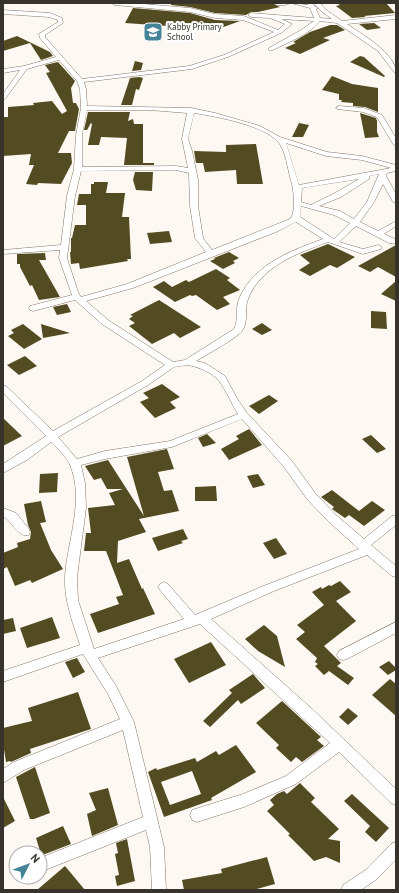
<svg xmlns="http://www.w3.org/2000/svg" width="399" height="893" viewBox="0 0 399 893" font-family="'PT Sans',sans-serif">
<rect width="100%" height="100%" fill="#fdf8f2"/>
<g fill="#534c22" fill-rule="evenodd">
<path d="M171,3H272L280,7L258,12H251L246,15L215,13L190,7L171,5Z"/>
<path d="M337,3H386L395,13L364,16L366,17L352,18L336,6L340,5Z"/>
<path d="M133,8L190,13L215,20L240,21L218,29L206,23L194,27L184,23L175,26L170,23L168,26L125,23Z"/>
<path d="M374,23L381,28L367,30L359,24Z"/>
<path d="M330,25H337L345,30L323,38L330,40L300,54L285,48L296,43L293,42L310,32Z"/>
<path d="M17,36L50,52L53,56L41,60L30,43L3,51V41Z"/>
<path d="M360,56L364,57L385,76L384,77L350,62Z"/>
<path d="M135,61L143,63L141,70L132,71Z"/>
<path d="M58,62L75,81L71,88L73,103H76L79,109L75,131H69L58,153H71L72,163L61,184L38,183L37,185L26,184L34,165H29L31,154L3,156V117H8V107L34,105L33,103L52,101L62,114L67,111L46,73L50,72L45,65Z"/>
<path d="M332,76L352,84L378,88V112L365,107L353,106V103L341,102L342,100H339V94L322,90Z"/>
<path d="M139,77L143,78L139,90L136,89L132,105H121L130,78Z"/>
<path d="M88,112H130L128,121L133,119L134,124H143V163H154V165H124L127,138L101,137L99,145H88L92,124L91,123L87,130H84Z"/>
<path d="M360,113L376,118L377,121V132L379,137L365,138Z"/>
<path d="M299,123L309,125L303,137H292Z"/>
<path d="M256,144L263,184H237L236,170L205,172L203,163H196L194,151L226,152V145Z"/>
<path d="M135,172H153L152,191L136,190L133,180Z"/>
<path d="M94,182H108L106,193H125L122,217H129L131,259H127L128,261L80,269L79,263L71,264L70,252H71V238H72L75,225H86V205H77L79,194H91V184H94Z"/>
<path d="M169,231L172,242L150,244L147,233Z"/>
<path d="M328,244L355,257L337,268L330,265L310,276L299,270L310,263L300,255Z"/>
<path d="M396,245V277L378,267L370,272L358,266Z"/>
<path d="M229,252L239,258L233,261L235,263L223,269L210,261L215,259L214,258Z"/>
<path d="M45,253L46,260H39L60,297L39,300L32,285L30,286L20,267V264H17V254Z"/>
<path d="M216,269L230,278L227,280L240,290L223,297L230,304L217,310L196,295L192,296L190,295L175,302L153,287L164,281L172,287L186,280L189,282Z"/>
<path d="M396,281V301L381,294Z"/>
<path d="M159,300L201,327L180,338L174,333L152,344L129,326L135,323L129,319L133,316L130,315Z"/>
<path d="M67,304L71,312L57,315L53,307Z"/>
<path d="M371,311L386,312L387,329L371,328Z"/>
<path d="M262,323L272,330L262,335L252,329Z"/>
<path d="M23,324L42,339L24,349L8,336L14,333L11,330Z"/>
<path d="M41,324L70,333L43,338Z"/>
<path d="M25,356L37,366L19,375L7,365Z"/>
<path d="M162,384L180,397L170,402L176,408L155,418L140,402L149,398L143,393Z"/>
<path d="M269,395L278,401L259,414L249,406Z"/>
<path d="M3,418L22,436L3,446Z"/>
<path d="M249,429L262,445L229,460L221,449L239,439L236,436Z"/>
<path d="M207,434L216,443L203,447L198,438Z"/>
<path d="M371,435L386,449L377,453L362,439Z"/>
<path d="M167,449L174,469L158,472L164,491L172,490L179,511L139,519L146,532L118,541L117,563L129,559L142,589L143,588L155,614L98,633L90,614L119,604L116,597L123,595L106,551H84L86,533H91L88,508L115,505L109,493L123,489H107L101,478L94,480L85,466L108,460L144,516L127,457Z"/>
<path d="M58,473L57,492L39,493L40,474Z"/>
<path d="M258,474L265,485L253,488L247,476Z"/>
<path d="M216,486L217,501H195V487Z"/>
<path d="M332,490L359,511L372,501L385,510L364,526L349,515L345,518L332,509L334,507L321,497Z"/>
<path d="M41,501L46,522L40,523L51,550L63,569L32,583L30,580L15,586L7,567L3,569V553L18,547L17,543L30,539L31,532L28,525L24,504Z"/>
<path d="M183,529L188,539L181,541L183,543L158,551L152,538Z"/>
<path d="M276,538L287,554L274,559L263,543Z"/>
<path d="M340,581L351,592L336,601L356,621L324,646L341,663L337,666L354,678L348,685L329,671L324,675L315,666L318,664L315,662L317,658L296,639L305,632L297,625L324,605L312,592L321,587L322,589L329,585L331,586Z"/>
<path d="M52,617L60,638L27,648L20,628Z"/>
<path d="M13,618L16,631L3,634V620Z"/>
<path d="M264,625L277,636L285,667L258,651L245,639Z"/>
<path d="M211,642L226,665L189,683L174,659Z"/>
<path d="M77,658L85,672L73,678L65,662Z"/>
<path d="M389,661L396,668V670L388,675L379,667Z"/>
<path d="M253,674L265,688L241,704L238,700L210,727L203,721L232,693L229,690Z"/>
<path d="M390,679L396,684V716L372,695Z"/>
<path d="M78,692L91,729L30,749L31,753L11,762L10,761L6,762L3,743V728L32,721L28,708Z"/>
<path d="M282,701L321,737L317,740L324,746L302,762L296,757L291,762L276,748L279,745L256,723Z"/>
<path d="M348,708L358,716L348,725L339,717Z"/>
<path d="M236,745L256,772L211,798L212,800L164,817L148,772L156,768L157,770L195,758L197,762L216,751L219,755ZM192,771L201,794L170,805L161,782Z"/>
<path d="M35,767L50,813L34,819H30L16,777Z"/>
<path d="M300,783L315,798L311,802L339,829L328,839L340,841V863L326,857L314,861L288,835L290,834L267,811L274,805L270,800L277,794L284,791L287,794Z"/>
<path d="M108,788L118,825L92,836L87,814L96,810L89,793Z"/>
<path d="M352,794L389,828L376,842L365,832L370,826L344,801Z"/>
<path d="M3,797L15,821L3,828Z"/>
<path d="M63,826L71,844L40,856V851L36,838Z"/>
<path d="M127,839L135,881L117,886L115,876L119,875L115,854L118,853L116,843Z"/>
<path d="M267,857L275,884L253,890H184L182,880L222,873L221,869Z"/>
<path d="M65,866L85,890H37Z"/>
</g>
<g fill="none" stroke-linecap="round" stroke-linejoin="round">
<defs>
<g id="minor">
<path d="M112,3H132L190,8L215,14L244,16L278,30L285,24L270,18L251,17L248,15L251,13L314,18L310,8L291,3L308,5L307,3H313L314,6L318,8L316,9L320,18L332,19L321,11L314,3H320L325,9L342,21L396,15V19L347,24C361,34 396,53 396,73L394,72L378,51L337,23L320,21C309,35 288,42 273,50H269V48L301,30L314,21L281,19L292,24L281,33L228,57L192,69L84,82L86,89L87,106L191,108L215,113L260,126L280,137L327,152L362,156L396,165V171L387,173L386,176L396,194V202H393L383,184L374,202L360,222L378,231L396,221V226L384,234L395,239V243H389L356,226L339,242L363,249L378,245L382,247L381,249L363,254L328,242C298,253 261,266 248,299C244,309 249,321 242,331C237,338 206,355 196,361L205,363L225,376L238,400L247,413L292,461L315,493L336,515L364,539L392,516L396,515V525L371,545L396,566V577L392,576L367,555L274,591L211,619L311,708L396,789V805L391,803L339,752L296,784L244,807L197,822L192,820L190,815L192,810L243,794L286,776L330,743L200,624L98,658L116,686L134,722L164,847L166,890H152L150,847L146,830L40,872V858L143,817L123,730L24,770L3,783V769L14,762L120,719L108,694L83,654L3,682V671L80,645C73,623 64,601 65,577C67,541 85,501 70,465C67,457 57,448 51,442L27,460L3,473V464L46,436L3,393V385L6,386L53,431L142,381L165,365L102,324L75,300L33,311L30,310L29,308L30,306L72,295L59,258L60,250L3,254V250L61,245L67,196L74,169L76,135L81,108L80,89L77,81L59,60L27,69L5,99L3,100V94L20,70L3,73V69L24,66L56,57L40,38L39,34L58,22V20L49,17L3,14V10L50,13L62,18L63,23L45,35V37L82,79L189,66L224,55L274,32L243,20L215,18L190,12L115,5ZM87,110H150L187,113L182,139L188,168L176,166L82,167V135ZM194,113C214,116 271,126 281,146C287,157 288,172 292,184C294,193 296,213 290,219L212,250L203,238L198,206V180L192,151L188,139ZM286,143L326,156L362,160L391,168L299,185ZM176,170L189,173L190,206L195,238L206,252L127,284L81,297L78,292L67,258L75,196L81,171ZM379,174L367,202L354,219L340,211L319,206L341,197L369,179V176ZM359,179L335,193L311,205L301,202L302,188ZM301,206L334,215L350,223L334,239L300,217ZM296,222L323,239C290,251 253,265 239,299C235,309 239,319 234,329L185,360L173,362L108,320L86,301L133,288L276,232ZM188,365C198,367 212,372 219,381C226,390 231,403 238,414L170,441L105,451L77,459L58,437L148,385L174,367ZM242,419L284,467L307,499L328,521L359,549L266,585L195,615L168,584L164,582L160,584L158,587L160,590L184,619L94,649L78,600L77,577L86,508L85,483L81,465L105,459L172,447Z"/>
<path d="M273,3H290C286,6 277,6 273,3Z"/>
<path d="M339,106L364,108L382,115L396,138V146L393,144L377,117L363,112L337,109L336,108Z"/>
<path d="M3,508L16,513L29,529L30,532L29,535C18,538 12,521 3,516Z"/>
<path d="M396,622V633L347,659L343,660L339,659L337,655L339,651Z"/>
<path d="M396,842V859L377,879L361,890H341L343,885L367,869L391,844Z"/>
</g>
</defs>
<use href="#minor" stroke="#827668" stroke-width="1"/>
<use href="#minor" fill="#fff" fill-rule="evenodd"/>
</g>
<defs>
<symbol id="school-square" viewBox="-11 -11 22 22"><rect x="-9" y="-9" width="18" height="18" rx="4" fill="#448398" stroke="#fff"/><path d="M0-5L7-2L0 1L-7-2ZM-4 1L0 2.5L4 1V4Q0 6-4 4Z" fill="#fff"/></symbol>
</defs>
<g fill-rule="evenodd">
<use href="#school-square" x="142" y="21" width="22" height="22"/>
</g>
<g text-anchor="middle" stroke-width="4" stroke-linejoin="round" paint-order="stroke">
<g font-size="9" fill="#37322c" stroke="#fff" text-anchor="start">
<text x="167" y="30">Kabby Primary<tspan x="167" dy="10">School</tspan></text>
</g>
</g>
<rect width="399" height="893" fill="none" stroke="#37322c" stroke-width="8"/>
<g transform="translate(28 865) rotate(48)"><circle r="19" fill="#ffffff" stroke="#afadab"/>
<path d="M0-3L7 15L0 10L-7 15Z" fill="#448398"/>
<text y="-6" font-size="11" font-weight="bold" text-anchor="middle" fill="#37322c">N</text>
</g>
</svg>
